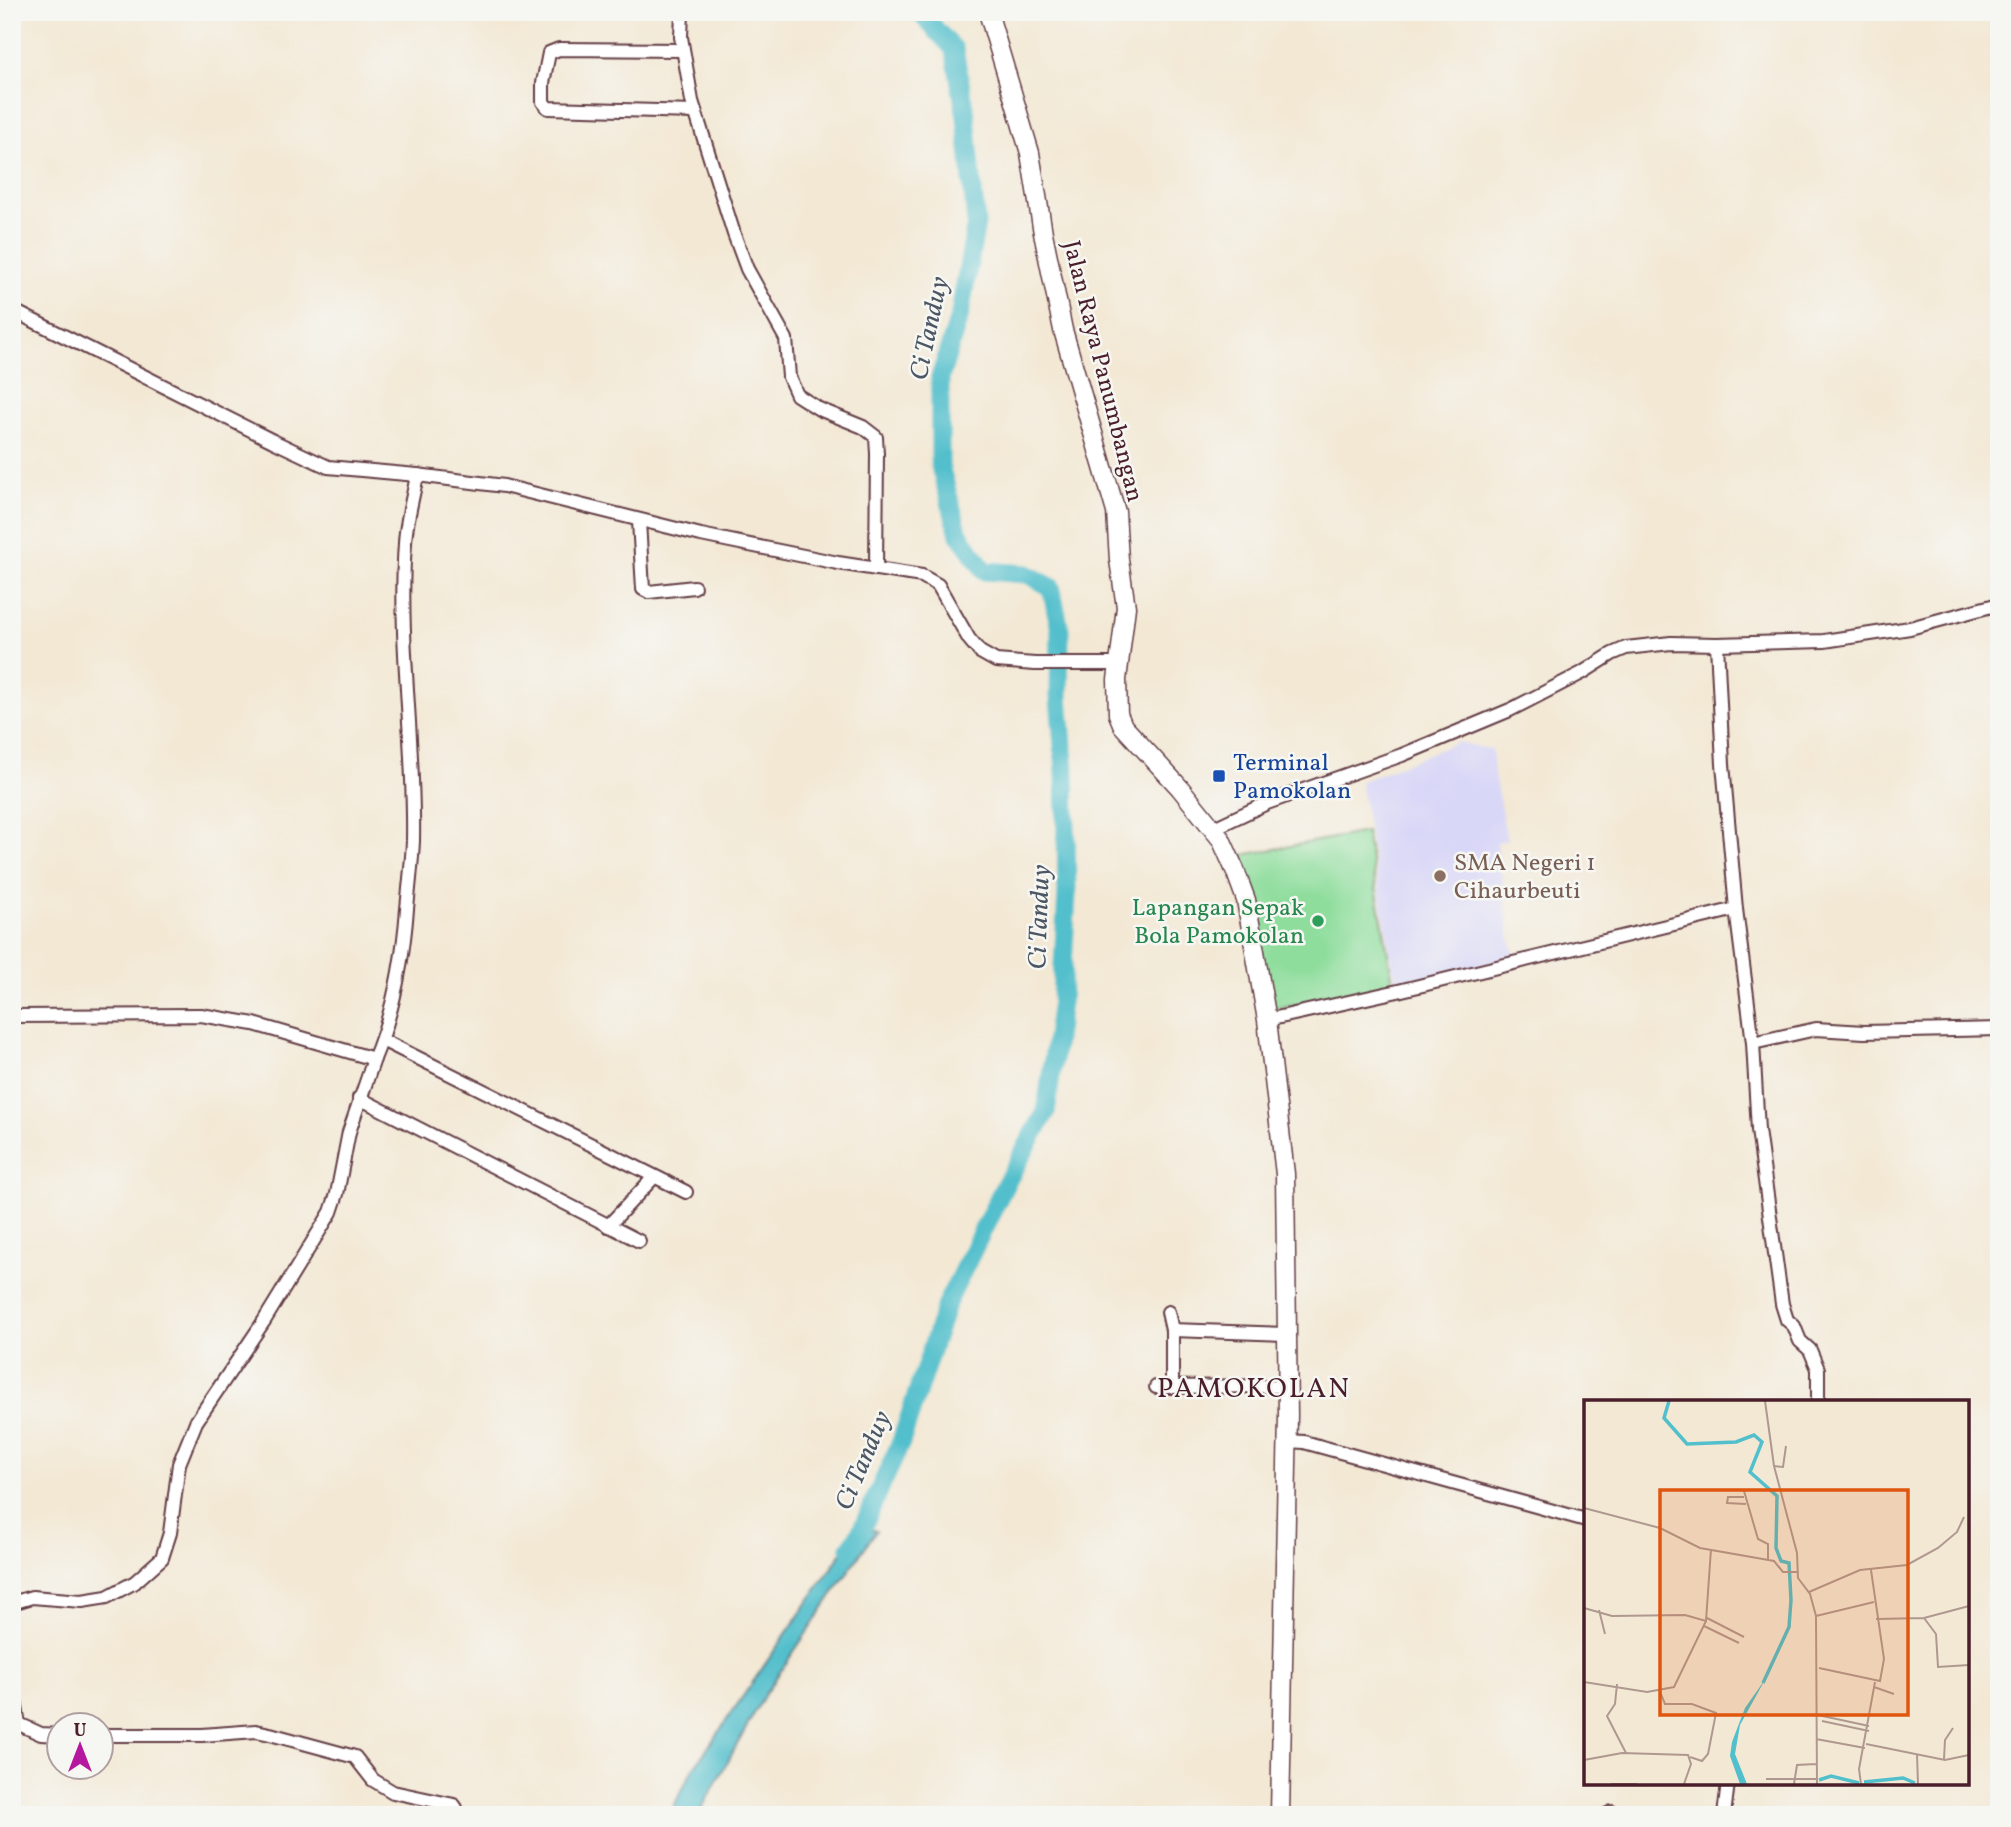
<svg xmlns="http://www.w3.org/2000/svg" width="2011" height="1827" viewBox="0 0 2011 1827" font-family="Vollkorn,serif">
<rect width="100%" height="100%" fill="#f6f6f2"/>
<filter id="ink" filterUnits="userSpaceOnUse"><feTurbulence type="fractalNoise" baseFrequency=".0143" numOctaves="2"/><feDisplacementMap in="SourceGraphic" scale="14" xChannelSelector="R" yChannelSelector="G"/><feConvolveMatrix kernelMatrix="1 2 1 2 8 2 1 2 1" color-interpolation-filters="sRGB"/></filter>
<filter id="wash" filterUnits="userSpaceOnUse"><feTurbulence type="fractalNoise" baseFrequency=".00686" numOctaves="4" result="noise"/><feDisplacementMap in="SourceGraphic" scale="28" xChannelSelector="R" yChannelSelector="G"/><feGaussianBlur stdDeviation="1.57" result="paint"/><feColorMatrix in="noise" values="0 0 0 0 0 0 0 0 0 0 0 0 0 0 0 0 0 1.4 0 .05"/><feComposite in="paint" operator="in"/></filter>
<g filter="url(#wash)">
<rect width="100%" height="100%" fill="#f3e8d4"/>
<path fill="#d9d7f7" d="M1458,742L1492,750L1494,774L1507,840L1497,842L1510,939L1515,956L1399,987L1393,968L1360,782Z"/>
<path fill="#8edd9c" stroke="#6c7e64" stroke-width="2" d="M1366,832L1394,987L1270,1009L1242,855Z"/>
<path fill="#52bfcc" stroke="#4e6f7c" stroke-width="2" d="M861,1525L876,1531L765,1694L698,1815H669L693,1769Z"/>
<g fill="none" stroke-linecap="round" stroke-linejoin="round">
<path stroke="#52bfcc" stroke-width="19" d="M850,1548L860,1533L901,1442L946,1305L1005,1185L1046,1112L1061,1001L1067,893L1065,771L1059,697L1060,630L1051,587L1027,574L985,571L959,534L940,466V378L960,314L976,223L966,116L954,49L919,12"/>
</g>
</g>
<g filter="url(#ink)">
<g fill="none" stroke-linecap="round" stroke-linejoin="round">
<defs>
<g id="street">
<path d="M682,12L681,37L692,101L734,234L747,269L786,339L789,377L797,395L819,409L863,427L876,437L877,454L876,569"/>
<path d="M682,50L559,49L549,53L543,83V102L548,108L695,112"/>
<path d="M12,310L273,441L328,467L417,475L504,486L701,535L838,563L922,576L938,585L969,639L980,652L996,661L1035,664H1118"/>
<path d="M639,521L643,589L649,592L694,587"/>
<path d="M1717,644L1723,764L1736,909L1753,1043L1758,1130L1782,1304L1787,1320L1794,1326L1800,1341L1810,1350L1818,1369V1402"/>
<path d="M1214,828L1267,803L1402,755L1510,710L1582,673L1612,654L1626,648L1671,643L1717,644L1824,641L1910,628L1999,604"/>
<path d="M12,1016L201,1015L254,1024L374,1059C394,1011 403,960 407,909C409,887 412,863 413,841C415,742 398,642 405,543C406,521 413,498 417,475"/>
<path d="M1267,1020L1398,991L1736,909"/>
<path d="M382,1040L686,1192"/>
<path d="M1753,1043L1816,1029L1864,1032L1999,1029"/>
<path d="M359,1098L639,1241"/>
<path d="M608,1226L654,1177"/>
<path d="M1168,1312L1172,1330V1387"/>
<path d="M1172,1330L1287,1334"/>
<path d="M1156,1387L1288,1386"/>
<path d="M1288,1441L1304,1442L1586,1520"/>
<path d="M12,1603L32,1597L82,1601L107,1597L135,1582L162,1558L170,1533L179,1464L196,1422L264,1321L331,1212L337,1194L349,1132L374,1059"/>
<path d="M12,1685L19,1724L41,1734L60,1735"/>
<path d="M102,1735H202L256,1731L270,1734L355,1757L373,1780L393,1792L454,1805L456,1808V1815"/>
<path d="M1606,1815L1612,1812"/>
<path d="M1724,1815L1728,1783"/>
</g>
<path id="secondary" d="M988,12L1030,153L1043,233L1063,330L1116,512L1119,560L1126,607L1117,680L1118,714L1123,726L1180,788L1221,839L1235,870L1246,900L1267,1020L1285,1174L1288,1415L1280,1815"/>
</defs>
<use href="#street" stroke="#633d44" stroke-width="16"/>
<use href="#secondary" stroke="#633d44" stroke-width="21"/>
<use href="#street" stroke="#fff" stroke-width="12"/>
<use href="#secondary" stroke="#fff" stroke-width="18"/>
</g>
</g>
<rect fill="#1a4fb4" stroke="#f6f6f2" stroke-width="2.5" x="1212" y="769" width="14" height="14" rx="3.5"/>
<circle fill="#8d6e63" stroke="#f6f6f2" stroke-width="2.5" cx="1440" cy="876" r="7"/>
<circle fill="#2e9e5b" stroke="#f6f6f2" stroke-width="2.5" cx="1318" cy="921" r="7"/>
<g text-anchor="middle" stroke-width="5" stroke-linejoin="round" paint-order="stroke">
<g font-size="24" fill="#4a1f2b" stroke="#f6f6f2">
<text transform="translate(1104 371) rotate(76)" y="8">Jalan Raya Panumbangan</text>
</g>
<g font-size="24" fill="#164399" stroke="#f6f6f2" text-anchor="start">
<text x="1233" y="770">Terminal<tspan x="1233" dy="28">Pamokolan</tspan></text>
</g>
<g font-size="24" fill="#785e54" stroke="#f6f6f2" text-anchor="start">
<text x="1454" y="870">SMA Negeri 1<tspan x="1454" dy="28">Cihaurbeuti</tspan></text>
</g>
<g font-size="24" fill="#27864d" stroke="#f6f6f2" text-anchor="end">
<text x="1304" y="915">Lapangan Sepak<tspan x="1304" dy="28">Bola Pamokolan</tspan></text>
</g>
<g font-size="26" font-style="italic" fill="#4d5763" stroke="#f6f6f2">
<text transform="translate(928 328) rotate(-78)" y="9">Ci Tanduy</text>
<text transform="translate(1038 917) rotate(-88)" y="9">Ci Tanduy</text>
<text transform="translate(862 1460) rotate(-67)" y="9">Ci Tanduy</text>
</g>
<g font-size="28" letter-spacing="2" fill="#4a1f2b" stroke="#f6f6f2">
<text x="1254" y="1397">PAMOKOLAN</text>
</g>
</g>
<g transform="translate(1584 1400)">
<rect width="385" height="385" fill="#f3e8d4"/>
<path d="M182,278L156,325L151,354L163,384H156L146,356L148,342L161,308Z" fill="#52bfcc"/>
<path fill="none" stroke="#52bfcc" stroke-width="3.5" d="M85,1L80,18L103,44L152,42L170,35L178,42L166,72L193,96L192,148L197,161L205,163L207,200L205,227L179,283M235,380L247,376L275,383M280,382L319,378L331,383"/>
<path fill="none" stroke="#af9890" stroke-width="2" d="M181,1L190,66L213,153L214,178L226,194L232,216L233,384M190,66L199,67L202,46M160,91L174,139L184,144V160M160,97H144L143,103L162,104M0,108L76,128L116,148L190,161L199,172H214M225,192L276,170L323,165L354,148L373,132L380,117M0,208L28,216L101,215L122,221L127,149M15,210L21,234M232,216L290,202M123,218L160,237M340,218L352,234L354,267L385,265M292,219L340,218L385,206M120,226L155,243M235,268L296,281L300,259L287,170M0,282L63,292L90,287L122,221M33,284L31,304L23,316L42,353M290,287L310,294M75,289L81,304H108L132,313L124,354L118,361L106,357M234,315L285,326M238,321L285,331M232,339L281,348M282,344L361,360L385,355M333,354L334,384M360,359L361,340L369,328M0,360L38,353L104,355L107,364L100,384M182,379H232M27,384H53M210,384L213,365L232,364M277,384L275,369L291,282"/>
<path fill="#e0560e" fill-opacity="0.15" stroke="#e0560e" stroke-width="3.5" d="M76,90H324V315H76Z"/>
<rect width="385" height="385" fill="none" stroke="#4a1f2b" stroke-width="3.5"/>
</g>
<rect width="2011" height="1827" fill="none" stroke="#f6f6f2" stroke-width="42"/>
<g transform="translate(80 1746)"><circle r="33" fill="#f6f6f2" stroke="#b1a0a2" stroke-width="2"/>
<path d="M0-5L12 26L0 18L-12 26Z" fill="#b5179e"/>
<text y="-10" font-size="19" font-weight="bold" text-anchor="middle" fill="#4a1f2b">U</text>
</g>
</svg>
